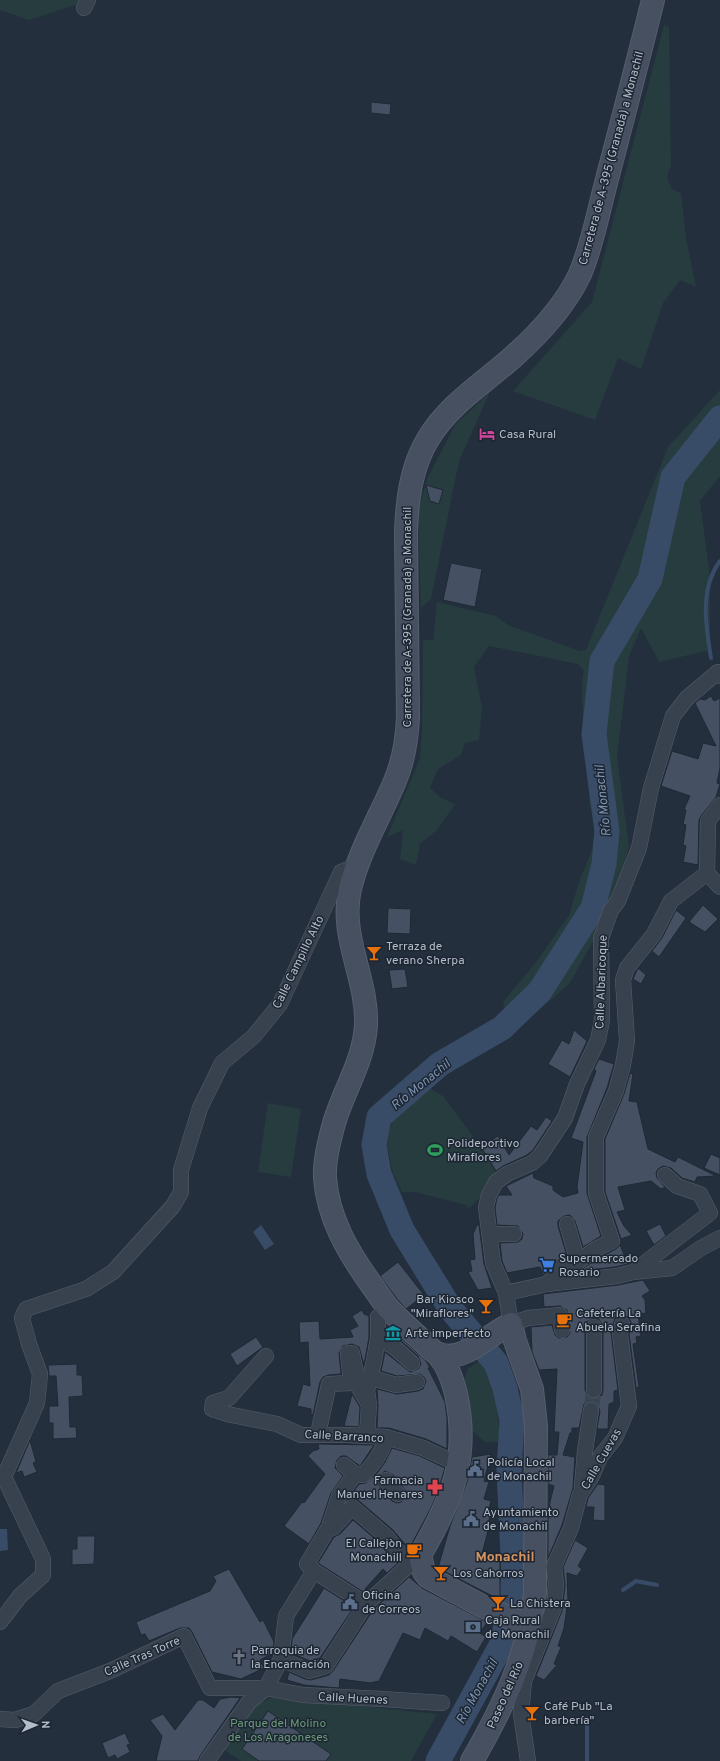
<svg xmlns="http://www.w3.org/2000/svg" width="720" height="1761" viewBox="0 0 720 1761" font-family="Overpass,sans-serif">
<rect width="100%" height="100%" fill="#242f3e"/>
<g fill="#263c3f">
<path d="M0,0H84L81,3L29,20L0,10Z"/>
<path d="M664,25L669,27L671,166L667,177L672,189L681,193L686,238L696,287L680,280L663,303L641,369L618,358L595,420L513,391L592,302Z"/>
<path d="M720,390V476L700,501L710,577V650L659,662L641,628L629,656L617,757L629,846L622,873L601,927L570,983L511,1035L503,1002L537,961L569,915L580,879L592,850L595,825L590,805L583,723L582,683L584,670L578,664L489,646L474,667L482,708L479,740L465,743L461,755L438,769L430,788L441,798L455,804L437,830L420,844L416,865L400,859L403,830L387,837L420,758L422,728L423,640H433L437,602L496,616L508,625L580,651L586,650L668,447Z"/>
<path d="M490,392L459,461L431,599L421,608L418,512L427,479L455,425Z"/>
<path d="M429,1088L443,1096L481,1147L498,1176L482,1196L469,1208L466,1205L415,1192H402L393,1173L387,1145L389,1130L394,1116Z"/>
<path d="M268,1103L301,1109L291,1177L258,1172Z"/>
<path d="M481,1360C496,1386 498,1413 500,1442H485L472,1431L464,1380L468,1369Z"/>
<path d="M273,1697L437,1714L411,1761H241L223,1749L252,1706Z"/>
</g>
<g fill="#394c67">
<path d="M261,1225L274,1244L265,1250L253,1232Z"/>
<path d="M0,1529H7L8,1550L0,1551Z"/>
</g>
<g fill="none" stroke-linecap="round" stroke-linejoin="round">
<g stroke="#394c67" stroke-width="4">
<path d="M711,658C706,627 699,589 720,561"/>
<path d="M623,1590L636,1581L657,1585"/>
<path d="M587,1761V1723"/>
</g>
<path stroke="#394c67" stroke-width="25" d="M438,1761L503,1642L514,1577L509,1470L512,1420L505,1388L496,1363L450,1308L402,1230L379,1174L374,1145L379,1117L440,1064L502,1028L540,991L593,908L604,864L607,831L594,734L602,661L650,579L673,477L720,418"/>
</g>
<g fill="#455162" stroke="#1f2835" fill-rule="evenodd">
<path d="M371,102L391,104L390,115L371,113Z"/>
<path d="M426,485L443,490L439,504L430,501Z"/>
<path d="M451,563L482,569L475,607L443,600Z"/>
<path d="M711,696L714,701L720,698V768L717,783L720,784L716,797L701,816L699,820L698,865L683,862L686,846L683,845L686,825L683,824L686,810L684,809L690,796L661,786L672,751L698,759L703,743L716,746L695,703L700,699L705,700Z"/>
<path d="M703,905L718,919L705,932L689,922Z"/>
<path d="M388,908L411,909L410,934L387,933Z"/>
<path d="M676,910L686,918L659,957L652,951L662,938Z"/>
<path d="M638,968L646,975L641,984L633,979Z"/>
<path d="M405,969L408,987L392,989L389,970Z"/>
<path d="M574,1030L587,1041L570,1077L548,1064L562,1040L569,1044Z"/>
<path d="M599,1059L614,1064L607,1088L587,1137V1193L601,1236L583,1247L575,1221L570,1215L564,1216L558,1221V1226L567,1256L556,1262L543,1275L540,1267L507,1273L502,1261L500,1243L518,1242L522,1239L523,1234L518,1226L497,1225L495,1208L497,1198L499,1195H512L506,1186L533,1173L534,1178L553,1186V1190L563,1197L578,1193L577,1187L583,1142L571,1138L596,1071L594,1069Z"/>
<path d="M630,1073L633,1074L629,1101L637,1102L648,1149L675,1162L678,1157L716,1176L697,1177L695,1182L682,1178L671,1168L663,1166L658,1169L656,1173L657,1178L665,1187L661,1189L651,1181L618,1187L625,1210L617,1212L624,1226L632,1235L621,1239L605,1192V1139L624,1094Z"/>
<path d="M546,1117L552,1121L533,1150L527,1155L503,1166L496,1171L481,1147L498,1136L509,1155L531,1126L537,1130Z"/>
<path d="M711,1154L720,1158V1175L704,1168Z"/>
<path d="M660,1224L666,1236L654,1245L646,1231Z"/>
<path d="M477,1225H479L484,1264L492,1288L478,1290L468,1272L472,1271L470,1260L475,1259L473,1234Z"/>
<path d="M620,1245L628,1264L615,1267L579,1271L599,1258L616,1249Z"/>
<path d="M398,1262L424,1295L406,1309L397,1299L380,1276Z"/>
<path d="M643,1280L650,1291L642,1296L645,1300L646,1313L638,1314L641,1336L636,1337L637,1343L633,1344L639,1387L636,1388L629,1334L631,1322L628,1317L620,1315L615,1318L611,1332L618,1390L614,1391V1402L609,1404L608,1429H597L600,1411L597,1403L592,1401L584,1404L579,1428H572V1433H570L563,1455L575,1457L573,1488L562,1525L548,1558V1520L550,1502L554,1486L548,1484V1455H557L559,1432H554L557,1369L539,1370L532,1352L531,1327L552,1325L555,1335L559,1338L567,1337L570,1333L567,1310L560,1306L544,1307L543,1294L618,1285ZM594,1318L599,1319L603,1327V1390L602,1395L594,1399L589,1398L585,1390V1327L586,1322Z"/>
<path d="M362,1310L364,1314L369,1316V1337L364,1365L359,1347L352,1344L343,1346L339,1353L341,1374L329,1375L323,1377L320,1382L313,1415H311V1409L297,1406L303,1384L310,1386L308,1342L300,1343L299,1322L319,1321L320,1339L353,1337L350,1330L358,1326L352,1316Z"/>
<path d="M387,1325L426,1361L430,1368H428L445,1402L447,1418V1449L426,1439L389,1428H377L378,1406L377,1389L397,1394L418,1391L423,1389L426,1381L424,1377L420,1374L397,1376L381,1371L385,1352L410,1372L418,1369L421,1364L418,1356L400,1340L387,1333Z"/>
<path d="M256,1337L263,1347L237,1366L230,1354Z"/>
<path d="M77,1364V1375H82L83,1396L69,1397L70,1427H76L77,1438L53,1439V1423H49V1406H58L56,1376H49L48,1365Z"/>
<path d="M352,1394L360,1407L359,1427L344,1426Z"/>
<path d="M30,1440L36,1462L33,1463L37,1472L24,1477L22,1471L16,1473Z"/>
<path d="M318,1444L374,1445L360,1466L346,1456H341L337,1460L335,1468L343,1476L331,1493L321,1523L309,1544L284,1526L302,1502L304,1503L325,1474L308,1456L313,1451L319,1449Z"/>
<path d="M392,1448L420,1456L445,1468L441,1481L435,1490L438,1492L430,1510L409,1549L393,1530L358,1500L353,1498L348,1499L359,1484L366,1483L378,1472L385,1462ZM385,1471L393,1475L406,1491L407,1496L401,1502L397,1503L392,1501L385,1494L379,1485L378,1476Z"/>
<path d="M491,1454L484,1481L489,1482L484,1499L491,1501L488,1513L491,1514L487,1526L489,1527L482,1554L500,1559V1595L503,1598L502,1601L438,1568L450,1526L467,1482L472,1457Z"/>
<path d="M598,1484L605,1485V1521L593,1520L594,1507H586L588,1498Z"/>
<path d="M353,1520L380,1543L389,1555L398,1563L387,1573L383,1569L365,1589L368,1590L365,1593L318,1563L334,1537L340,1534Z"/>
<path d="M77,1536H95L94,1564L72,1565V1549H77Z"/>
<path d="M575,1540L588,1548L578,1566L582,1569L577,1576L567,1573L568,1600L564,1628L558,1646L561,1647L554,1664L557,1665L544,1680L536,1676L562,1611L565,1585L563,1567Z"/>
<path d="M229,1569L260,1622L263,1620L274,1642L273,1653L260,1660L264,1668L241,1679L212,1672L192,1632L189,1628H180L149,1641L145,1634L141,1635L136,1622L210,1591L216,1581L213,1576Z"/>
<path d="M409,1577L422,1588L487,1622L480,1633L486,1637L477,1652L451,1636L448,1641L425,1628L420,1640L403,1633L379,1681L370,1683L340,1679L339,1688L304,1685L287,1680L289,1672L305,1679L311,1680L329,1675L333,1671L373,1610Z"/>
<path d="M324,1588L354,1607L320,1658L310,1661L291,1653L292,1639Z"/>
<path d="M232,1697L240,1698L200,1756L198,1761H156L162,1736L150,1720L163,1714L175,1730L198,1700H203L214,1708L220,1699Z"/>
<path d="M268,1711L331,1754L326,1761H259L242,1749Z"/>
<path d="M125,1733L130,1744L127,1745L130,1752L117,1759L115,1755L108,1758L102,1743Z"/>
</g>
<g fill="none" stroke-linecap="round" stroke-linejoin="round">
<path stroke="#3a4453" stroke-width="15" stroke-dasharray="15 8" stroke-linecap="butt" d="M591,1410L594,1390"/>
<defs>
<g id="street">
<path d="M84,8L88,0"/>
<path d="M707,873L720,887"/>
<path d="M567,1224L578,1262"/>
<path d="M490,1234H514"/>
<path d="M633,1272L672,1268L701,1248L720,1238"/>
<path d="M547,1284L562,1268L578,1262L594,1250L612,1241L596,1193V1137L616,1091L623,1065L627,1041L623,980L627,968L654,934L671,901L707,873L708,821L720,805"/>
<path d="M506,1293L547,1284L617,1276L633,1272L710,1213L700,1194L677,1186L665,1175"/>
<path d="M594,1327V1390"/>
<path d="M562,1330L560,1315L528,1318L511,1324L506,1293L493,1263L486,1207L489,1195L496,1182L507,1174L532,1163L540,1156L565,1118L577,1084L598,1040L602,1020L601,938L611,910L618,901L639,848L651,788L673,716L687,698L718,672L720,676"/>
<path d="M378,1338L394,1347L412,1363"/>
<path d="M266,1356L229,1398L213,1403L212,1409L227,1414L277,1424L301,1435H347L386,1437L423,1448L458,1464"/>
<path d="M369,1377L396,1385L417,1382"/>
<path d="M318,1434L329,1384L351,1383L348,1353H352L359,1388L369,1405"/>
<path d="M367,1435L369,1405L367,1390L374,1361L378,1338V1317L388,1308"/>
<path d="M344,1465L355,1474"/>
<path d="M386,1480L392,1489L398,1494"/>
<path d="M582,1487L585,1451L591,1410"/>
<path d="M330,1527L333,1528L352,1507L387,1537L396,1549L411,1562"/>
<path d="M366,1604L314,1571L307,1564L329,1527L339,1496L355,1474L363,1475C374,1464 383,1452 386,1437"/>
<path d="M0,1622L20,1596L43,1575V1559L4,1477L37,1403L40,1374L29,1344L22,1318L26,1309L86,1289L113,1272L173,1206L181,1192V1170L200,1108L222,1063L254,1036L280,1004L341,872L356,866"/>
<path d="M281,1659L309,1671L326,1666L366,1604L420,1555"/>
<path d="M515,1678L524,1681L521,1714L528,1761"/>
<path d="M524,1681L554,1608L556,1584L554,1566L571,1528L580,1494L591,1478L600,1457L615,1438L629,1406L620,1334L622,1324"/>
<path d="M0,1719L15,1720L34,1714L58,1691L110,1671L184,1636L210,1688H266L303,1695L382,1699L442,1703"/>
<path d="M207,1761L249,1702L266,1688L281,1659L286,1616L314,1571"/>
</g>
<g id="secondary">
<path d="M439,1354C465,1363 488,1334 511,1324L515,1341L532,1389L536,1426L535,1593C528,1656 503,1707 472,1761"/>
<path d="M529,1626L482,1606L428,1577L424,1572L420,1555C452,1500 470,1458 456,1394C452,1378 446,1359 432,1350C418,1336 403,1324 389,1309C383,1302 377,1292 371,1284C348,1252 328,1218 325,1178C324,1160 330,1137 335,1120C345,1088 364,1060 366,1025C368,979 339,936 350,889C359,851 380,817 395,781C404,760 407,739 408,717L406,533C407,500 411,467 428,439C449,404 484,383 513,357C540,333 565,306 580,274C592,246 598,213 606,183C622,122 638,61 653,0"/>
</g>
</defs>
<use href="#street" stroke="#565f6c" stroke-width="16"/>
<use href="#secondary" stroke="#565f6c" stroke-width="24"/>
<use href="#street" stroke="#38414e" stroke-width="15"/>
<use href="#secondary" stroke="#465061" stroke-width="22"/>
</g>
<defs>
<symbol id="hotel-bare" viewBox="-9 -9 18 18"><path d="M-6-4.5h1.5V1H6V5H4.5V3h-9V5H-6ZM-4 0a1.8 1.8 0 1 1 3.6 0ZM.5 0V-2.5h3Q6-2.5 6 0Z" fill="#d1479c" stroke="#1d2633" stroke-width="2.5" paint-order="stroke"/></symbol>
<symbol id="bar-bare" viewBox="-9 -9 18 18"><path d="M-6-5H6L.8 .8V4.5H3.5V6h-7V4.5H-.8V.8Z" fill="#e8710a" stroke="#1d2633" stroke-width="2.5" paint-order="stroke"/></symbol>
<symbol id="stadium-bare" viewBox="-9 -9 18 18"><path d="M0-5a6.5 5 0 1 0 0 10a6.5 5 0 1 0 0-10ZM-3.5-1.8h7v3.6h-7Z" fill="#2e9e5b" stroke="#1d2633" stroke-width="2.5" paint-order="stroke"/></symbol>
<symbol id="supermarket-bare" viewBox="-9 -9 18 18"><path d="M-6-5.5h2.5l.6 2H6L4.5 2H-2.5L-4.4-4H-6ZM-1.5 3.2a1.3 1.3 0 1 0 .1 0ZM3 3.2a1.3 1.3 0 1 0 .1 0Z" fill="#3f7fe0" stroke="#1d2633" stroke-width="2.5" paint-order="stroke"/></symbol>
<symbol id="cafe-bare" viewBox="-9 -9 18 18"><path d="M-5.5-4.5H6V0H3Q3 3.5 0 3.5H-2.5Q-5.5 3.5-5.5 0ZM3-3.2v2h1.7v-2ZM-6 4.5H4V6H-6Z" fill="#e8710a" stroke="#1d2633" stroke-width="2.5" paint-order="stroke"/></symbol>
<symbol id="museum-bare" viewBox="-9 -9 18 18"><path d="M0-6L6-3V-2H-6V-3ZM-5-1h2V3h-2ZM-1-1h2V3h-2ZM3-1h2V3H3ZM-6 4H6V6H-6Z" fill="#0f9aa8" stroke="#1d2633" stroke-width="2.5" paint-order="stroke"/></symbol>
<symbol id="civic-bare" viewBox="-9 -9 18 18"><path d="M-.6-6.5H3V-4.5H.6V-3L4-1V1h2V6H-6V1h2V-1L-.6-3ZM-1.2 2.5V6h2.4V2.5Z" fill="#5c6f8a" stroke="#1d2633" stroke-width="2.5" paint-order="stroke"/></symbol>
<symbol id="pharmacy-bare" viewBox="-9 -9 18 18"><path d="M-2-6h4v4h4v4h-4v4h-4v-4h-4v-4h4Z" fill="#e0444e" stroke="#1d2633" stroke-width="2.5" paint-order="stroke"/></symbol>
<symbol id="bank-bare" viewBox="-9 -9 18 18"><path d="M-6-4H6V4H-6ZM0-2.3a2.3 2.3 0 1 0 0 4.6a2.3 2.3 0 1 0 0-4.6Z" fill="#5c6f8a" stroke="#1d2633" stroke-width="2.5" paint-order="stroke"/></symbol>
<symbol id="church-bare" viewBox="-9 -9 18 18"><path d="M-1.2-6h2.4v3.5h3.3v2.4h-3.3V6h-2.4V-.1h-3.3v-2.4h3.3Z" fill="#6b7280" stroke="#1d2633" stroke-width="2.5" paint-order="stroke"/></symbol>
</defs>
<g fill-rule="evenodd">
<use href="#hotel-bare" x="476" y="423" width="22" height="22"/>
<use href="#bar-bare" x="363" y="942" width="22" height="22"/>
<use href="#stadium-bare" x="424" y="1139" width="22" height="22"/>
<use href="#supermarket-bare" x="536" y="1254" width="22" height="22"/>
<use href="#bar-bare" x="475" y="1295" width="22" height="22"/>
<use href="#cafe-bare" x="553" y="1309" width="22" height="22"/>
<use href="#museum-bare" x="382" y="1322" width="22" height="22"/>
<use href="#civic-bare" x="464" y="1458" width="22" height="22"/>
<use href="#pharmacy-bare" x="424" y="1476" width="22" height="22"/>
<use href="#civic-bare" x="460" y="1508" width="22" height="22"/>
<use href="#cafe-bare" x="403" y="1539" width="22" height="22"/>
<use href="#bar-bare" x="430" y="1562" width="22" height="22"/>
<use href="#civic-bare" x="339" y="1591" width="22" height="22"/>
<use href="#bar-bare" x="487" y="1592" width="22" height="22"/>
<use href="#bank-bare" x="462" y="1616" width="22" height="22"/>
<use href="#church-bare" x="228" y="1646" width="22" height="22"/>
<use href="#bar-bare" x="521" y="1702" width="22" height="22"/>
</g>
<g text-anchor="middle" stroke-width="3" stroke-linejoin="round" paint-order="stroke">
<g font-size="12" fill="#b4bcc9" stroke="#1d2633">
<text transform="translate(611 158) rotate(-75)" y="4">Carretera de A-395 (Granada) a Monachil</text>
<text transform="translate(407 617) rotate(-90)" y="4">Carretera de A-395 (Granada) a Monachil</text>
<text transform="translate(298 962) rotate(-64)" y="4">Calle Campillo Alto</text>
<text transform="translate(601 982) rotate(-88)" y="4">Calle Albaricoque</text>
<text transform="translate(344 1436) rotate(3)" y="4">Calle Barranco</text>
<text transform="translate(601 1459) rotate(-60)" y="4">Calle Cuevas</text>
<text transform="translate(142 1656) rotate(-24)" y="4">Calle Tras Torre</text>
<text transform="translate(505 1695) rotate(-66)" y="4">Paseo del Río</text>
<text transform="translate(353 1698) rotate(3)" y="4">Calle Huenes</text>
</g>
<g font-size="12" fill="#b4bcc9" stroke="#1d2633" text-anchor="start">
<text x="499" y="438">Casa Rural</text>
<text x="386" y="950">Terraza de<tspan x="386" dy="14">verano Sherpa</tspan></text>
<text x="447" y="1147">Polideportivo<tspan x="447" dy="14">Miraflores</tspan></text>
<text x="559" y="1262">Supermercado<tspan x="559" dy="14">Rosario</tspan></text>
<text x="474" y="1303" text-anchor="end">Bar Kiosco<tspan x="474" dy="14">"Miraflores"</tspan></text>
<text x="576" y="1317">Cafetería La<tspan x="576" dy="14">Abuela Serafina</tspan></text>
<text x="405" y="1337">Arte imperfecto</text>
<text x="487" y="1466">Policía Local<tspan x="487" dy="14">de Monachil</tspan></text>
<text x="423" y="1484" text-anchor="end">Farmacia<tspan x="423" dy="14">Manuel Henares</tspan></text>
<text x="483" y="1516">Ayuntamiento<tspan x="483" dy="14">de Monachil</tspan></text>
<text x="402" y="1547" text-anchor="end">El Callejòn<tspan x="402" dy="14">Monachill</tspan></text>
<text x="453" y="1577">Los Cahorros</text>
<text x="362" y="1599">Oficina<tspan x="362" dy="14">de Correos</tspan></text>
<text x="510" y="1607">La Chistera</text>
<text x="485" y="1624">Caja Rural<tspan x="485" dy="14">de Monachil</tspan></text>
<text x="251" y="1654">Parroquia de<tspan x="251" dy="14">la Encarnación</tspan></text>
<text x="544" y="1710">Café Pub "La<tspan x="544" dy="14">barbería"</tspan></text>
</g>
<g font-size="12" fill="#6b9a76" stroke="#1d2633">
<text x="278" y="1727">Parque del Molino<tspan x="278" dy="14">de Los Aragoneses</tspan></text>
</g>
<g font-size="13" font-style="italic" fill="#7c92b1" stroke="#1d2633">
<text transform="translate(602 801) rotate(-96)" y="5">Río Monachil</text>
<text transform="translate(420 1084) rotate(-39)" y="5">Río Monachil</text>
<text transform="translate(476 1691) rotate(-61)" y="5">Río Monachil</text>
</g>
<g font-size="14" font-weight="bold" fill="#d59563" stroke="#1d2633">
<text x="505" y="1561">Monachil</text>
</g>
</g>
<g transform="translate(36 1725) rotate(88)" stroke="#1d2633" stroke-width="3" paint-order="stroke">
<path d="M0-3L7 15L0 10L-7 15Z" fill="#b4bcc9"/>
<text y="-6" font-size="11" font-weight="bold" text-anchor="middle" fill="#b4bcc9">N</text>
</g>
</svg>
